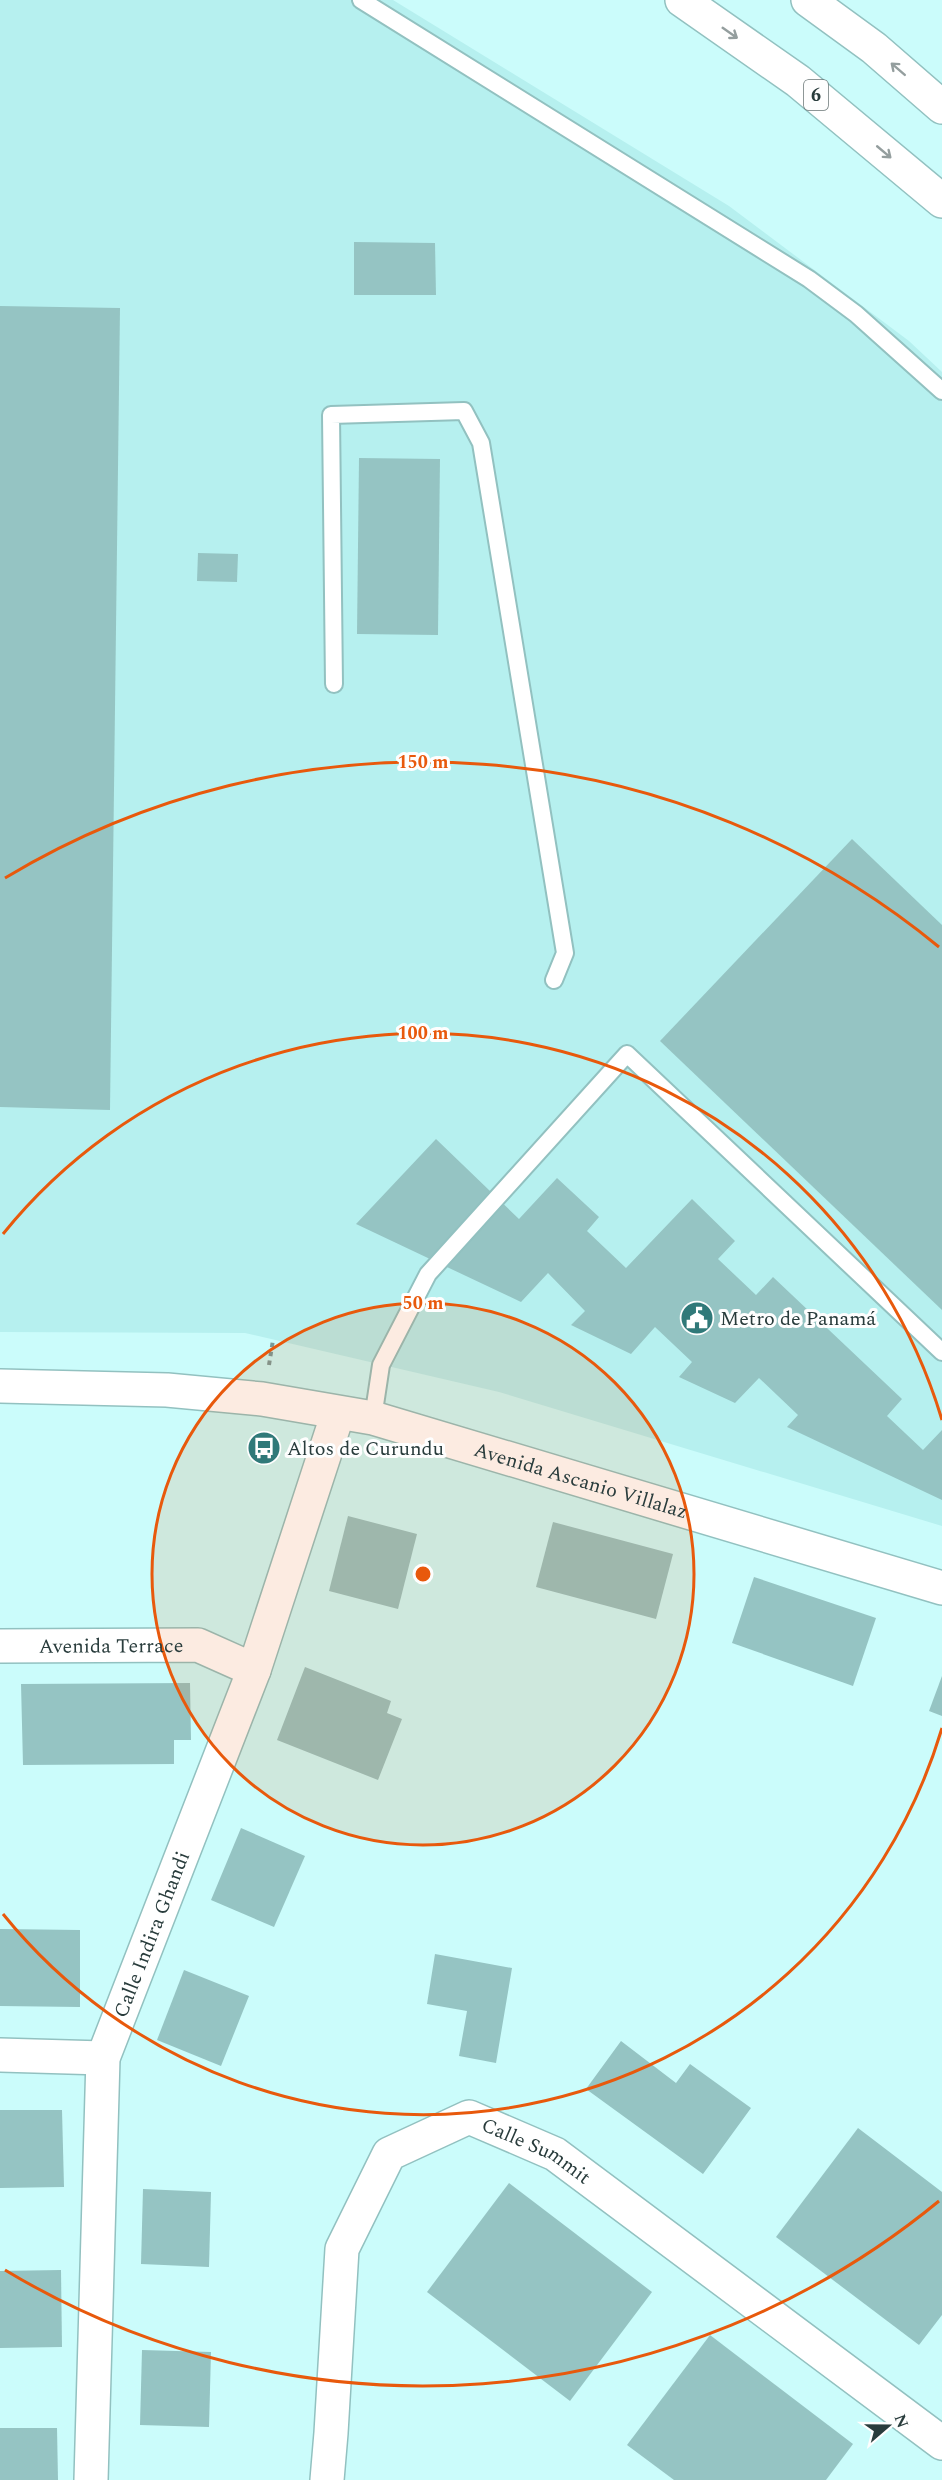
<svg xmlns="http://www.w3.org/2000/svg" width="942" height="2480" viewBox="0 0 942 2480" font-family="Spectral,serif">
<rect width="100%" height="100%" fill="#cbfcfb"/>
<path fill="#b6f0ef" d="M0,0H393L729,206L909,341L942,372V1526L499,1392L245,1333L0,1332Z"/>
<g fill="#95c4c3">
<path d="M354,242L435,243L436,295H354Z"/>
<path d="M0,306L120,308L110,1110L0,1107Z"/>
<path d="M359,458L440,459L438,635L357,634Z"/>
<path d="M198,553L238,554L237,582L197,581Z"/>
<path d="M852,839L942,925V1310L660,1041Z"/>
<path d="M436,1139L519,1219L557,1178L599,1217L587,1231L626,1268L692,1199L735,1241L718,1259L756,1295L773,1277L902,1399L887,1416L923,1450L942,1430V1500L787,1427L798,1415L759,1378L735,1403L679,1377L692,1362L655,1327L631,1354L571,1325L585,1311L548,1273L521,1302L356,1224Z"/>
<path d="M348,1516L417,1534L398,1609L329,1591Z"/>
<path d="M553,1522L673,1554L656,1619L536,1587Z"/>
<path d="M754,1577L876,1618L853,1686L732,1643Z"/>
<path d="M305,1667L391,1701L387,1713L402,1719L378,1780L277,1740Z"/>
<path d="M942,1676V1716L929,1711Z"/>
<path d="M190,1683L191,1740H174V1764L23,1765L21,1684Z"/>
<path d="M241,1828L305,1856L274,1927L211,1900Z"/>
<path d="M0,1929L80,1930V2007L0,2006Z"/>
<path d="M435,1954L512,1968L496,2063L459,2056L467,2011L427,2004Z"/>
<path d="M184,1970L249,1996L221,2066L157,2040Z"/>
<path d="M621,2041L676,2083L690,2064L751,2108L703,2174L586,2089Z"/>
<path d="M0,2110H62L64,2187L0,2188Z"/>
<path d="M858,2128L942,2192V2315L919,2345L776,2237Z"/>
<path d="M509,2183L652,2292L570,2401L427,2292Z"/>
<path d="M143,2189L211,2192L209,2267L141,2264Z"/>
<path d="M61,2270L62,2347L0,2348V2271Z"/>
<path d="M710,2335L853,2444L826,2480H674L627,2445Z"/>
<path d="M142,2350L211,2352L209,2427L140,2425Z"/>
<path d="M0,2428H57L58,2480H0Z"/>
</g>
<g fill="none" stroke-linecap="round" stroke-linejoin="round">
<defs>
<g id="service">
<path d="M361,0L809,279L856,314L942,391"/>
<path d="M334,684L331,415L464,411L481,443L565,953L554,980"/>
<path d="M373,1418L381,1365L428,1274L627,1054L942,1352"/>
</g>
<g id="minor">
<path id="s1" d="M0,1646L198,1645L254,1670"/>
<path d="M0,2055L103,2058"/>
<path id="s2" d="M91,2480L103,2058L254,1670L338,1413"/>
<path id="s3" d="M327,2480L331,2433L342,2249L389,2154L469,2117L555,2154L942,2443"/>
</g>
<g id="secondary">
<path id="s4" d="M0,1386L167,1390L262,1399L373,1418L942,1588"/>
</g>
<g id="motorway">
<path d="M682,0L798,81L942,201"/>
<path d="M808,0L874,48L942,107"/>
</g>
</defs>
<use href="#service" stroke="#92c1c0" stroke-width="20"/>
<use href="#minor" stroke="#92c1c0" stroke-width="36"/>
<use href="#secondary" stroke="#92c1c0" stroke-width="36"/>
<use href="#motorway" stroke="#92c1c0" stroke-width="36"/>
<g stroke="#789a9a" stroke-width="4" stroke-dasharray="4.5 4.5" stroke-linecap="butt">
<path d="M269,1365L273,1340"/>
<path d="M253,1448L256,1434"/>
</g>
<use href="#service" stroke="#fff" stroke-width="16"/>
<use href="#minor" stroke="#fff" stroke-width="33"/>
<use href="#secondary" stroke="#fff" stroke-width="33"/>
<use href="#motorway" stroke="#fff" stroke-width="33"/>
</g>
<defs><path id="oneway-shaft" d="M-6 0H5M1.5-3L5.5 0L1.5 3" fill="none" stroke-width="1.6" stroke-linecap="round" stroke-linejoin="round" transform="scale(1.5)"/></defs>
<g stroke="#949e9e">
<use href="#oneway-shaft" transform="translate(730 33) rotate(35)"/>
<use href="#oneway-shaft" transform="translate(898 69) rotate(-139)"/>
<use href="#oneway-shaft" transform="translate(884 152) rotate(40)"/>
</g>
<circle cx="423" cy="1574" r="271" fill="#e8590c" fill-opacity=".12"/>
<g fill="none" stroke="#e8590c" stroke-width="3">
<circle cx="423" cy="1574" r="271"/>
<path d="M942 1728A541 541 0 0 1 3 1914M3 1234A541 541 0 0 1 942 1420"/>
<path d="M939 2201A812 812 0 0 1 5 2270M5 878A812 812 0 0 1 939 947"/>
</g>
<defs>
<symbol id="civic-disc" viewBox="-11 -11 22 22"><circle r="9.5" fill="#307979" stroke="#fefefe"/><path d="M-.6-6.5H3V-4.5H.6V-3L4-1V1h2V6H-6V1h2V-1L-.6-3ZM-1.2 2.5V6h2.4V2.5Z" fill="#fff"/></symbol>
<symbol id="bus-disc" viewBox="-11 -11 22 22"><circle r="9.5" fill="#307979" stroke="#fefefe"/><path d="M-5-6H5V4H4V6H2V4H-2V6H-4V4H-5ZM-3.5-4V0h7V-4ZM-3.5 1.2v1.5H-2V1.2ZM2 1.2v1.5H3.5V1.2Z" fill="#fff"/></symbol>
</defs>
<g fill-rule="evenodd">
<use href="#civic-disc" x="678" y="1299" width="38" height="38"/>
<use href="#bus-disc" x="245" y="1429" width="38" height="38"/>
</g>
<g text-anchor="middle" stroke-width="6" stroke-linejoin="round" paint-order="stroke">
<rect fill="#fefefe" stroke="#697676" stroke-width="1.5" x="804" y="80" width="24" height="30" rx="4.5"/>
<g font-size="18" font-weight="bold" fill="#293c3c">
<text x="816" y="101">6</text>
</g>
<g font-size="20" fill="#293c3c" stroke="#fefefe" text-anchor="start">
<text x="720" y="1325">Metro de Panamá</text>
<text x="287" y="1455">Altos de Curundu</text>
</g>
<g font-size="20" fill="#293c3c" stroke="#fefefe">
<text dy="7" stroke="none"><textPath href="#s4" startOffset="592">Avenida Ascanio Villalaz</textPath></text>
<text dy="7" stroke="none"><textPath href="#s1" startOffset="111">Avenida Terrace</textPath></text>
<text dy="7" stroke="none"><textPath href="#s2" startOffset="555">Calle Indira Ghandi</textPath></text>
<text dy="7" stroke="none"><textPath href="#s3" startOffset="501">Calle Summit</textPath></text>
</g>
</g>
<circle cx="423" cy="1574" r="9" fill="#e8590c" stroke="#fefefe" stroke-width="3"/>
<g font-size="18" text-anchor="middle" font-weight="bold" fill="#e8590c" stroke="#fefefe" stroke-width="6" stroke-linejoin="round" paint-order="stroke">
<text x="423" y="768">150 m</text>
<text x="423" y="1039">100 m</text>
<text x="423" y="1309">50 m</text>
</g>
<g transform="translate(888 2426) rotate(70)" stroke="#fefefe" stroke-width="4.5" paint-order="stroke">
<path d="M0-4.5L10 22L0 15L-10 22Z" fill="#293c3c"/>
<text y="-9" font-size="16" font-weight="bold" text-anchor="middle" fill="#293c3c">N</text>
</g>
</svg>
